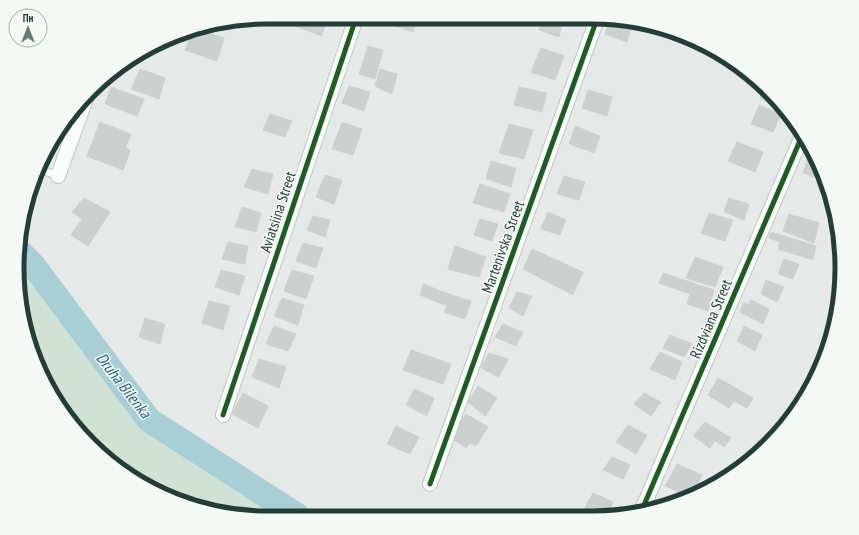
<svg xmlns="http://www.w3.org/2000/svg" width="859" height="535" viewBox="0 0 859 535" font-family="'PT Sans Narrow',sans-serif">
<rect width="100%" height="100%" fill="#e5eae8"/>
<path fill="#cfe2d5" d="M18,250L33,265L149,420L298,516H235L171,499L115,466L59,406L26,333Z"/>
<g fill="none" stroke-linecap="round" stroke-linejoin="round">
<path stroke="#a8cfd6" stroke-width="25" d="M18,250L33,265L149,420L298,516"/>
</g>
<g fill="#ccd1cf" stroke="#ced3d1">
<path d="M296,17H328L322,36L292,25Z"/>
<path d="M388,18H418L413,32L386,23Z"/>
<path d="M543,19H563L559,37L539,30Z"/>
<path d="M610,19H624L633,21L627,42L605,34Z"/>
<path d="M193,29H196L224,38L217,61L185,50Z"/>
<path d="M368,46L383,50L375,79L359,74Z"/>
<path d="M541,48L564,56L555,80L531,72Z"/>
<path d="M140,69L165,78L159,99L131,89Z"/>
<path d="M380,69L397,74L392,94L375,86Z"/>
<path d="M349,86L370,92L364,111L342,103Z"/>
<path d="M111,87L144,99L137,116L105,104Z"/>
<path d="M519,87L547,93L542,112L514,105Z"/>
<path d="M588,90L612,97L607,116L582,108Z"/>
<path d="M763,91L775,104L774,105L760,98Z"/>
<path d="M759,105L781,114L773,132L751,124Z"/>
<path d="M270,114L292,121L285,137L263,130Z"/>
<path d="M100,122L131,134L126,147L130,151L123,170L87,156Z"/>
<path d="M342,122L362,129L353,155L332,149Z"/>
<path d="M509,124L533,130L524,159L499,153Z"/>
<path d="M575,126L600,136L594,153L569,144Z"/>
<path d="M737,142L763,152L755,172L728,161Z"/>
<path d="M807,160L815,163L819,172L817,178L803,173Z"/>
<path d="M491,161L516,168L511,187L486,179Z"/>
<path d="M252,169L273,174L268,194L244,187Z"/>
<path d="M325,175L342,180L334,204L316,197Z"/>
<path d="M564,176L585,182L579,200L557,194Z"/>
<path d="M480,184L510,194L504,212L473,203Z"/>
<path d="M84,198L110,212L88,246L71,235L82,219L72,212Z"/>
<path d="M729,198L749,204L744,220L724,212Z"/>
<path d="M242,207L261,213L256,232L235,227Z"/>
<path d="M548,212L566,220L560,235L541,229Z"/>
<path d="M709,213L733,220L725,241L701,233Z"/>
<path d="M789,214L819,223L814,243L783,231Z"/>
<path d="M313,216L330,220L325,237L307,230Z"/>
<path d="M480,219L498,224L492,241L474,235Z"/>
<path d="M771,232L816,246L813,260L778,249L780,242L769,238Z"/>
<path d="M228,242L248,246L245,264L222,259Z"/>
<path d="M303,243L323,248L316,268L296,261Z"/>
<path d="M455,246L486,257L479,277L448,269Z"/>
<path d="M532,249L583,272L573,295L523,269Z"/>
<path d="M695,257L723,267L715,287L686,278Z"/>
<path d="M784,259L799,264L793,279L778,274Z"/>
<path d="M221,270L245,276L239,295L215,287Z"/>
<path d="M292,270L314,276L306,299L284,291Z"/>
<path d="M663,273L714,290L708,311L687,304L690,294L659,283Z"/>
<path d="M766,280L784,287L777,302L761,294Z"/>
<path d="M423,284L449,294L471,301L465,319L444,312L447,306L420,295Z"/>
<path d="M517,292L532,296L523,316L509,308Z"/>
<path d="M282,298L304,305L298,325L274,316Z"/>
<path d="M751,300L769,309L763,324L740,312L744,302L749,305Z"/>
<path d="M209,301L230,306L223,330L202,323Z"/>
<path d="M145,318L165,324L160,344L139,337Z"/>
<path d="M503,324L523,332L516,346L495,337Z"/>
<path d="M274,326L296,334L288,351L266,344Z"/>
<path d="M744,326L762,335L755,351L737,341Z"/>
<path d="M670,335L692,344L684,357L663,348Z"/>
<path d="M411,350L451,364L443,384L403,370Z"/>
<path d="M660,352L682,362L675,380L650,369Z"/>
<path d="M489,353L508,359L499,377L481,368Z"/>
<path d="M259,359L286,367L279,388L252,377Z"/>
<path d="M718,378L753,398L747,408L734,401L729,408L708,395Z"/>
<path d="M478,386L497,398L485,416L468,402Z"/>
<path d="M414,389L434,398L427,416L406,405Z"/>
<path d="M243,393L268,406L258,428L232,414Z"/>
<path d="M644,393L661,402L651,416L634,404Z"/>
<path d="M466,414L488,427L476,446L470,443L466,448L453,439L457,434L454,431Z"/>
<path d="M705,422L731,438L724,447L715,441L710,448L693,436Z"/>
<path d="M628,425L647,435L636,454L616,442Z"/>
<path d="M396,426L419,437L410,454L387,444Z"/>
<path d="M612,457L630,465L623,479L603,470Z"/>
<path d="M677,464L702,475L693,494L688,496L665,486Z"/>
<path d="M593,493L613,502L606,517H599L584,509Z"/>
<path d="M659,501L668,505L655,510Z"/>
</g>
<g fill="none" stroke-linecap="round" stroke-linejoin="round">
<defs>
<path id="service" d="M40,169L58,176"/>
<g id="minor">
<path d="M58,176L86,99"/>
<path d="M223,415L356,18"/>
<path d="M430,484L597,19"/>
<path d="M641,512L802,136"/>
</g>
</defs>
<use href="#service" stroke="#c2c7c5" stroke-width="9"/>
<use href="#minor" stroke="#c2c7c5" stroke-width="16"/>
<use href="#service" stroke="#fbfcfc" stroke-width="7"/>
<use href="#minor" stroke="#fbfcfc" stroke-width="14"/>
<defs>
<g id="cycleway">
<path d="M223,415L356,18"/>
<path d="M430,484L597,19"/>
<path d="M641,512L802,136"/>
</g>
</defs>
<use href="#cycleway" stroke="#f4f9f6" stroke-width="8"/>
<use href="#cycleway" stroke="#1b5e20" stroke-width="5"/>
</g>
<g text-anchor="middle" stroke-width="3" stroke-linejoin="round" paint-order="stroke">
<g font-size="15" fill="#233d37" stroke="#f4f9f6">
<text transform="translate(278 212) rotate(-72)" y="5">Aviatsiina Street</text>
<text transform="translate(503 247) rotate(-70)" y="5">Martenivska Street</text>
<text transform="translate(711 319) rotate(-67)" y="5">Rizdviana Street</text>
</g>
<g font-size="16" font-style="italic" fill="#206576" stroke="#f4f9f6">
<text transform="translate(124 385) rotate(52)" y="6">Druha Bilenka</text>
</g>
</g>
<path d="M0 0H859V535H0ZM267 24H592A243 243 0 0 1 835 267V268A243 243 0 0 1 592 511H267A243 243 0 0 1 24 268V267A243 243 0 0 1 267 24Z" fill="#f4f9f6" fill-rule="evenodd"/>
<path fill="none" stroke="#233d37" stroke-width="5" d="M267 24H592A243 243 0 0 1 835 267V268A243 243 0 0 1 592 511H267A243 243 0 0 1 24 268V267A243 243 0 0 1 267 24Z"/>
<g transform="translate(28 28)"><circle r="19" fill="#f4f9f6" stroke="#a0aeaa"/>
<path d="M0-3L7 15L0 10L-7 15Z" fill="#677a75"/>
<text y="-6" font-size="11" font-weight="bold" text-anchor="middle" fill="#233d37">Пн</text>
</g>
</svg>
